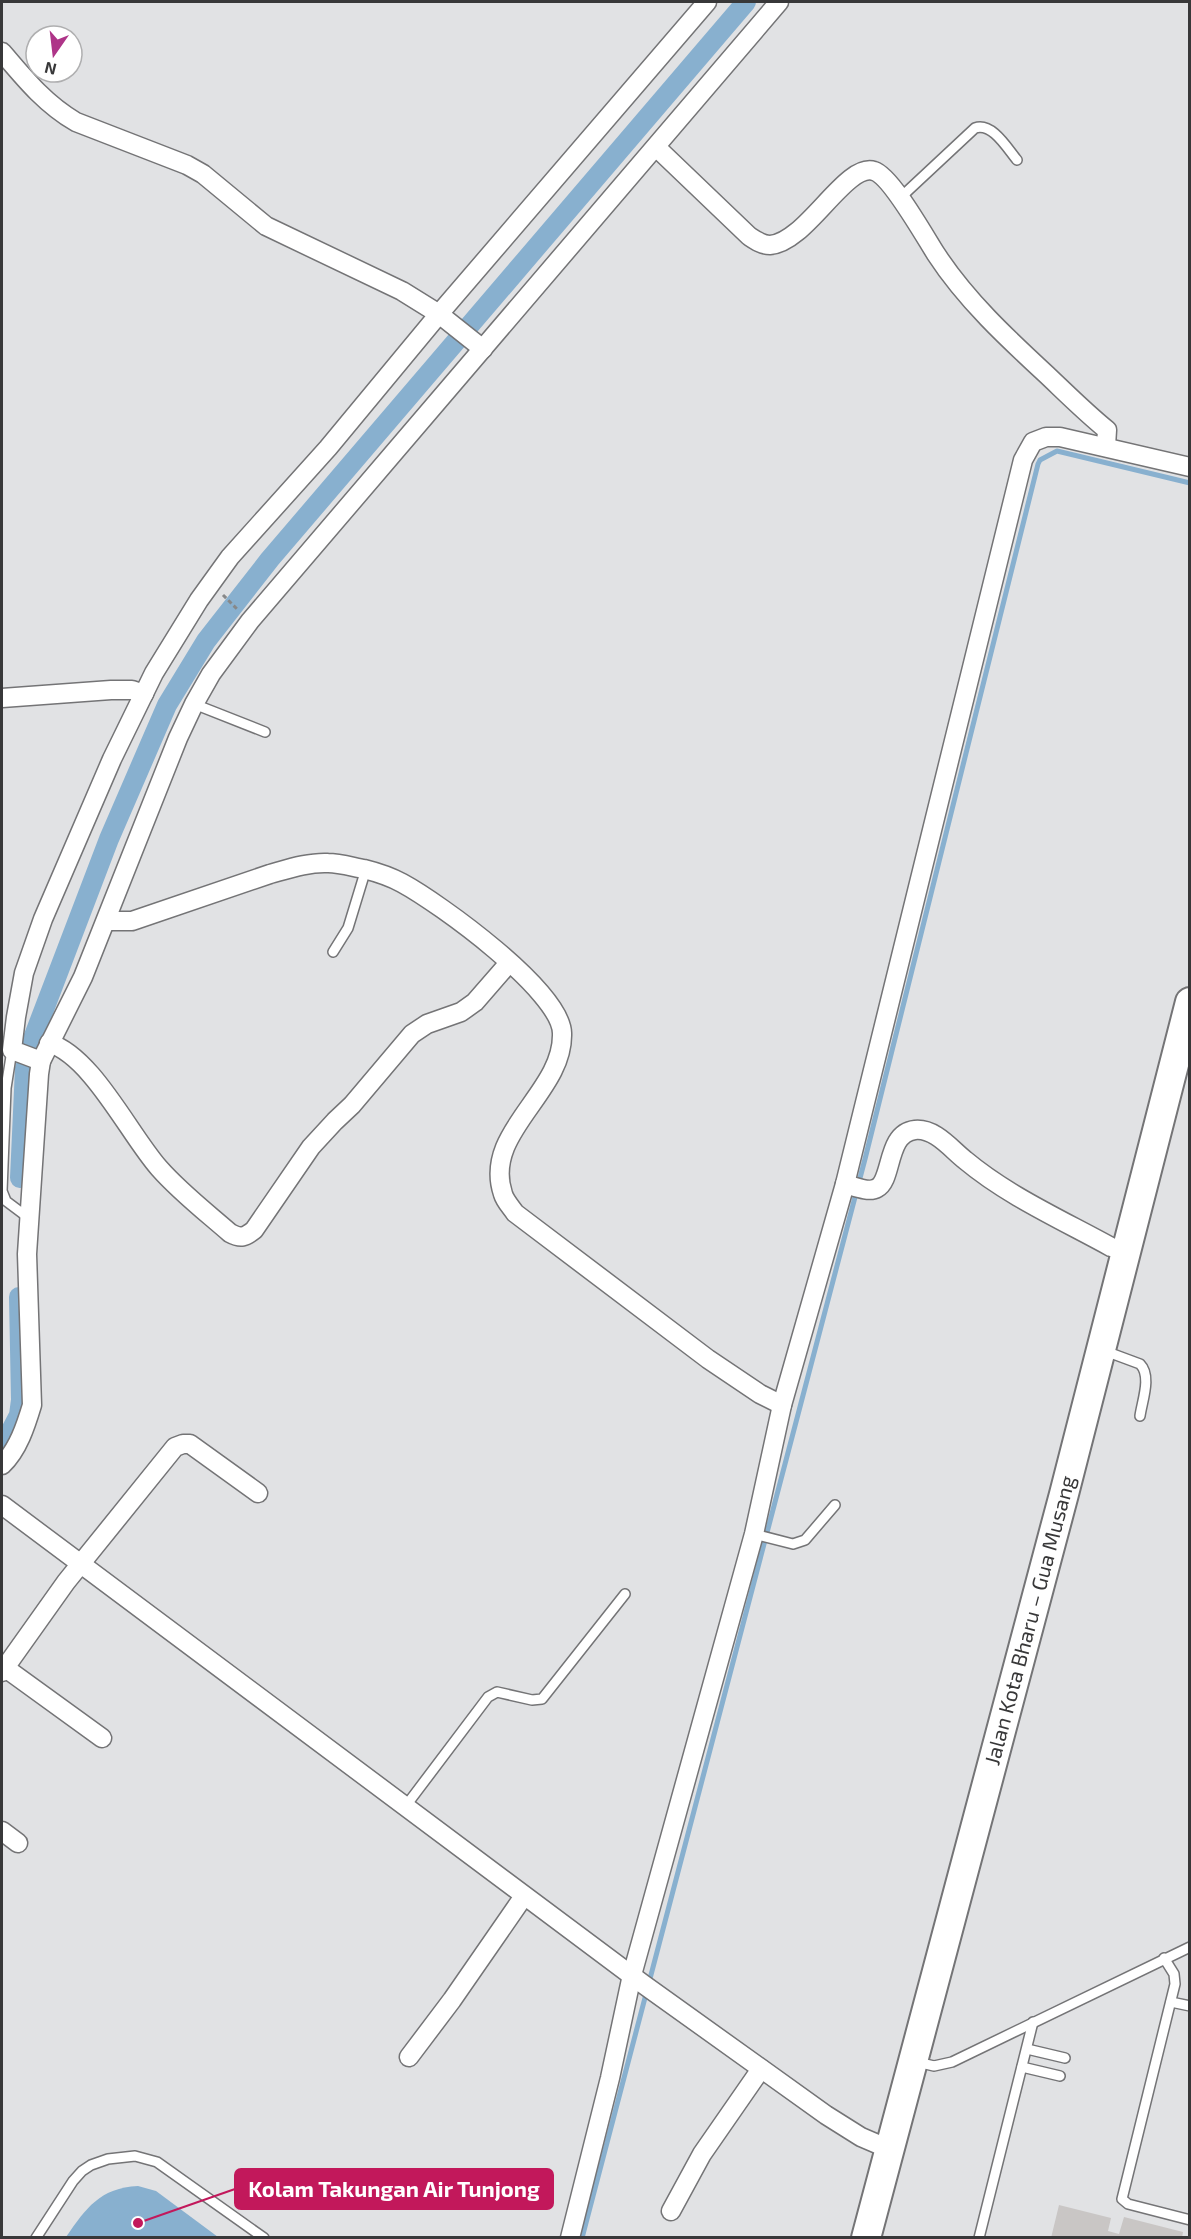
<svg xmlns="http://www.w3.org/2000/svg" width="1191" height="2239" viewBox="0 0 1191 2239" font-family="'Exo 2',sans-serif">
<rect width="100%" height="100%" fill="#e1e2e4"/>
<path fill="#88b0cf" d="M138,2186L156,2191L218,2237H66C86,2208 100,2188 138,2186Z"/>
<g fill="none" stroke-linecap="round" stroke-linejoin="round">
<path stroke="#88b0cf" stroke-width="5" d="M582,2238L865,1159L1038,464L1040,460L1057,451L1190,483"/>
<g stroke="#88b0cf" stroke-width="20">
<path d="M32,1041L109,839L167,705L206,641L270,559L746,2"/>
<path d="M20,1178L25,1068"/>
<path d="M2,1448L19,1415L21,1400L19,1297"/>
</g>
</g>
<path fill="#c9c6c5" d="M1059,2205L1111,2218L1108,2231L1119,2234L1124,2217L1183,2232L1182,2238H1051Z"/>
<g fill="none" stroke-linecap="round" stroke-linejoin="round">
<defs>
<g id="service">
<path d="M900,198L975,128C992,122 1007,148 1017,160"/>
<path d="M194,704L265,732"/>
<path d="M333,952L348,928L366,869"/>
<path d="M12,1050L6,1088L2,1191L6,1201L30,1219"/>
<path d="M1105,1351L1140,1364C1152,1376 1142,1401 1140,1416"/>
<path d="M754,1534L793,1544L805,1540L835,1505"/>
<path d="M405,1807L488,1697L497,1692L532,1700L542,1699L625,1594"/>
<path d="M1164,1958L1174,1974L1175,1984L1122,2199L1128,2204L1190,2220"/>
<path d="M1171,2002L1190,2006"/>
<path d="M1027,2049L1065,2058"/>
<path d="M917,2062L934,2066L952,2062L1190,1947"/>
<path d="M1022,2067L1060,2076"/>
<path d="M36,2238L73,2181L82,2171L91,2165L108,2159L135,2156L157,2162L264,2238"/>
<path d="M979,2238L1033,2022"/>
</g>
<g id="minor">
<path d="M2,52C24,78 45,104 76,122L187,165L203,174L266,226L402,291L439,314L483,349"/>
<path d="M656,147L749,236C755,240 762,245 770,245C806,243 846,162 874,171C891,176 925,237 936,254C966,300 1007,338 1047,375C1067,394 1086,413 1107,430L1106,446"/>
<path d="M2,698L111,690H132L144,694"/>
<path d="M106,921H132L270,874C288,869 309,862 328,863C339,863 353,867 364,869C376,872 391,877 402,883C439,903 561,991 562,1033C564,1093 482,1132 503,1194C505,1201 511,1207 515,1213L708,1359L760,1394L782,1405"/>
<path d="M49,1043C92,1056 129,1134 159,1168C180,1192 206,1212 230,1233C241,1239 245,1237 254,1230L311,1147L335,1121L352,1105L412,1034L427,1024L461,1012L475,1002L509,963"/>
<path d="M41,1061L83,977L178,738L194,704L211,674L250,621L779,2"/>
<path d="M845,1184C853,1186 869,1193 877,1188C893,1180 886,1133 915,1130C935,1128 951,1149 965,1160C1008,1196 1062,1220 1111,1247L1124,1251"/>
<path d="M2,1465C18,1450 26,1425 32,1405L27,1254L39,1074L41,1061L12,1050L16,1017L24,973L43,919L112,759L154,673L199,600L230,557L328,448L439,314L707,2"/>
<path d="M2,1505L643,1984L826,2115L861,2137L889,2149"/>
<path d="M4,1667L102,1738"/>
<path d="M2,1672L66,1582L175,1447L183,1444H190L258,1493"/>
<path d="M2,1831L18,1843"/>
<path d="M409,2057L452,2000L524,1896"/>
<path d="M671,2211L702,2154L761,2069"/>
<path d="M570,2238L610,2078L632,1975L754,1534L782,1405L845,1184L1023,460L1033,442L1046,437H1060L1190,467"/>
</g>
<g id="primary">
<path id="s1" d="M866,2238L1064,1494L1190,1002"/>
</g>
</defs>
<use href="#service" stroke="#747476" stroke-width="12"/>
<use href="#minor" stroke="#747476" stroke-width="21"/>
<use href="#primary" stroke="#747476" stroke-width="32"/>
<path stroke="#878889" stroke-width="3" stroke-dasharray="4.5 3" stroke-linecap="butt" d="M223,595L237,609"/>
<use href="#service" stroke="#fff" stroke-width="9"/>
<use href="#minor" stroke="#fff" stroke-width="18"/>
<use href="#primary" stroke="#fff" stroke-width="28"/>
</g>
<g text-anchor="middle" stroke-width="4.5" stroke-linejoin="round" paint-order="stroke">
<g font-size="21" fill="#383839" stroke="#fff">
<text dy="7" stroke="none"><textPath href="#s1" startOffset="639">Jalan Kota Bharu – Gua Musang</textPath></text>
</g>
</g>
<path fill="none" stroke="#c2185b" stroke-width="2" d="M138 2223L235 2189"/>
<circle fill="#c2185b" stroke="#fff" stroke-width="2" cx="138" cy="2223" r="6"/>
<rect fill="#c2185b" stroke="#c2185b" stroke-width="2" x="235" y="2169" width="318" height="40" rx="6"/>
<g font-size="22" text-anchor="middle" font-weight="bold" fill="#fff">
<text x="394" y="2197">Kolam Takungan Air Tunjong</text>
</g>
<rect width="1191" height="2239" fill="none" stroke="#383839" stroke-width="6"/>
<g transform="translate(54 54) rotate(194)"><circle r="28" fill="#ffffff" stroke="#afafb0" stroke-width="1.5"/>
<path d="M0-4.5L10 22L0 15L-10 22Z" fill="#ae3488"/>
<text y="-9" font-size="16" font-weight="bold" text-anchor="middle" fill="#383839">N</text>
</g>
</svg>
